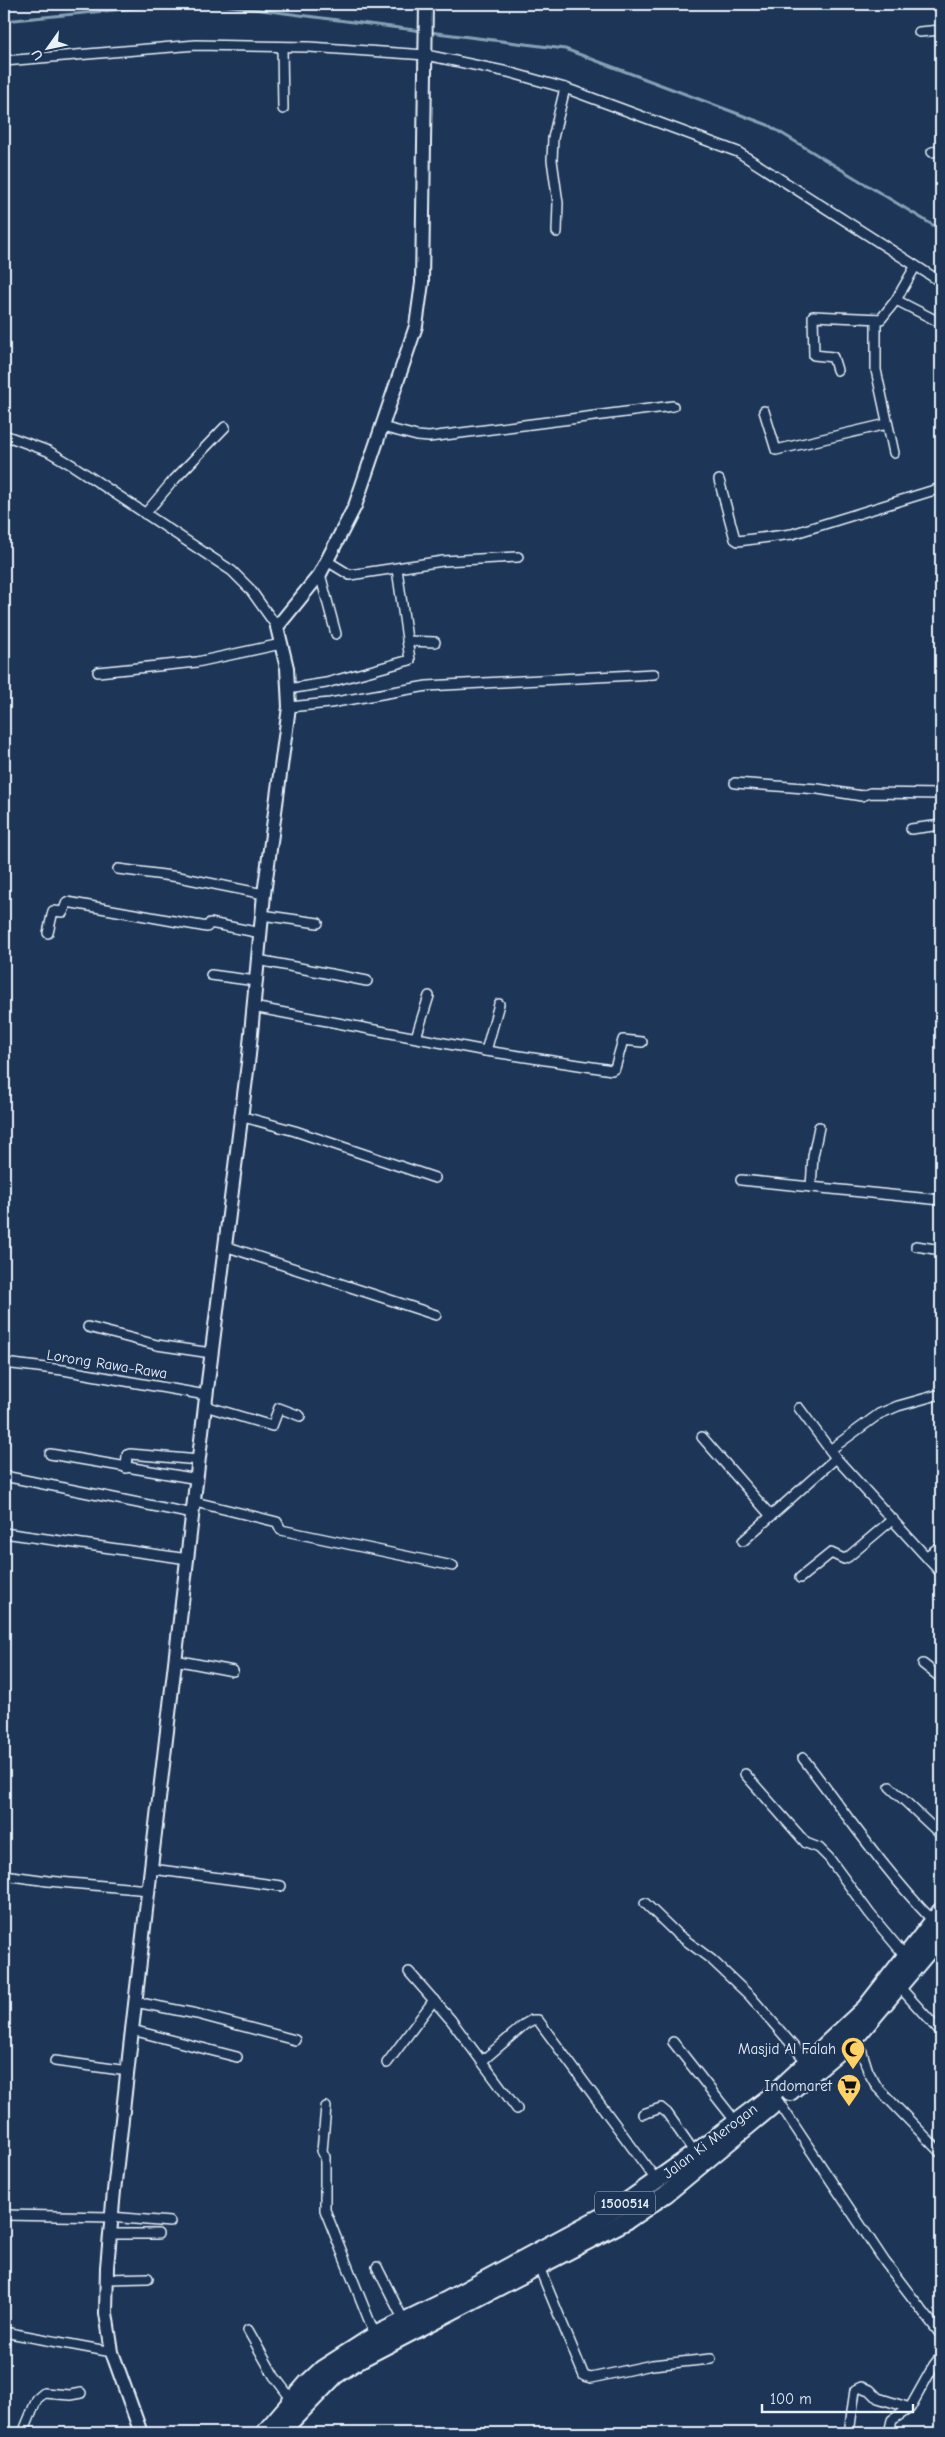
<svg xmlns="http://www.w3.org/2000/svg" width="945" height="2437" viewBox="0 0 945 2437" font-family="'Comic Neue',sans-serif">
<rect width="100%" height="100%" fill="#1d3557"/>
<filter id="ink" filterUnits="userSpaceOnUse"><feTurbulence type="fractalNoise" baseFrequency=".02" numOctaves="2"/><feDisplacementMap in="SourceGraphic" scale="10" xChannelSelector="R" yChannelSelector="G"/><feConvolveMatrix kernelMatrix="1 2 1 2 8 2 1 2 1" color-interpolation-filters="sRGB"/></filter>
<g filter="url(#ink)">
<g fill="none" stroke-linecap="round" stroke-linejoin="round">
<g stroke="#84a1b5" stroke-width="3">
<path d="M215,4L422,31"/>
<path d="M4,21L175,4"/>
<path d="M429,32L565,49L768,125L941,230"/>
</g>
<defs>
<g id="street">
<path d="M416,4L426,7"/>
<path d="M919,32L941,30"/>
<path d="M282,47L283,109"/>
<path d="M4,61L196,45L309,47L426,55L508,72L565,88L738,152L941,282"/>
<path d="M932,152L941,150"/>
<path d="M557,232L558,203L552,160L553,138L565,88"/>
<path d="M915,267L896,300L941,323"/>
<path d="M876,319V370L894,453"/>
<path d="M837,370L833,357L814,355L813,316L881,319L896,300"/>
<path d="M764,411L776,450L887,424"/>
<path d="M382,427L417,436L429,437L673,406"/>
<path d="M4,435L48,451L72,465L232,571L250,589L277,627"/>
<path d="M719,480L735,539L738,541L792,534L941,488"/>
<path d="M145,514L172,482L225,427"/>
<path d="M327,561L350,575L443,561L518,557"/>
<path d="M320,574L336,634"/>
<path d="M407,641L435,642"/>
<path d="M98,672L197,662L281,644"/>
<path d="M288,689L326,683L410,660L397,569"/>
<path d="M289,707L330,703L427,686L654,674"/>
<path d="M940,762H941"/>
<path d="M735,783L818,789L862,796L870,793L941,794"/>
<path d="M911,829L941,825"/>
<path d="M118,869L179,877L264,894"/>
<path d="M262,915L318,923"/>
<path d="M48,933L53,911L63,912L67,902L207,927L210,923L261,933"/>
<path d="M258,960L367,981"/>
<path d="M211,975L256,981"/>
<path d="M253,1007L486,1051L499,1004"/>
<path d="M416,1037L429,996"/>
<path d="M486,1051L612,1070L615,1068L623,1040L642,1042"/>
<path d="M240,1116L295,1131L435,1178"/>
<path d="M741,1180L941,1200"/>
<path d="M811,1187L813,1156L819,1127"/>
<path d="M225,1246L436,1315"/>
<path d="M916,1246L941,1250"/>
<path d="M88,1327L157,1345L211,1353"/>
<path d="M4,1363L63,1370L206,1395"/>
<path d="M205,1406L272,1426L279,1408L300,1416"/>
<path d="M799,1408L836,1458L941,1573"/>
<path d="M702,1437L771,1516"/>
<path d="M830,1450L879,1414L898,1406L941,1394"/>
<path d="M50,1454L198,1479"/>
<path d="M126,1468L127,1455L130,1454L199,1460"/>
<path d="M4,1476L193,1514"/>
<path d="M195,1502L277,1522L281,1530L453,1566"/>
<path d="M4,1533L188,1559"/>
<path d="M743,1541L836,1458"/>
<path d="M927,1556L941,1546"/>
<path d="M800,1578L831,1553L844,1559L848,1557L893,1519"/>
<path d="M175,1660L233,1671"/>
<path d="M923,1664L941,1678"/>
<path d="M803,1758C846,1814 885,1871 933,1921"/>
<path d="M745,1774L806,1843L819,1848L829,1858L870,1914L906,1957"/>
<path d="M890,1787L941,1835"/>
<path d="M152,1869L281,1886"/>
<path d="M4,1875L48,1881L149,1890"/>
<path d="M645,1903L676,1933L712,1960L750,1996L807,2062"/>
<path d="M409,1972L451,2020L517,2109"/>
<path d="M898,1985L941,2033"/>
<path d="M135,2002L197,2014L295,2040"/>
<path d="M132,2030L237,2057"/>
<path d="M857,2036L868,2071L877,2087L941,2153"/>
<path d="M673,2042L736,2122"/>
<path d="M55,2061L128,2071"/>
<path d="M482,2061L525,2024L532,2020H538L657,2181"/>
<path d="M387,2063L434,2000"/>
<path d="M778,2101L885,2262L941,2335"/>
<path d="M326,2107L322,2151L325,2157V2210L375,2335"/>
<path d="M643,2114L661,2108L667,2113L695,2153"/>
<path d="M4,2215L111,2217L170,2222"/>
<path d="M110,2234H158"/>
<path d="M377,2267L404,2321"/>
<path d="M539,2267L584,2376L591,2378L652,2365L711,2359"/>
<path d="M107,2279L148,2278"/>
<path d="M248,2330L274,2376L292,2400"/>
<path d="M4,2332L112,2352"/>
<path d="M23,2433L37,2399L44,2393L70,2395L81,2393"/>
<path d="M849,2433L855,2390L861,2387L870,2390L878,2398L910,2408"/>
<path d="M889,2433L892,2420L910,2408L934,2365L941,2356"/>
</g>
<path id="secondary" d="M141,2433L112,2352L106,2313L107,2267L114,2191L132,2030L205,1406L249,1055L264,894L289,707L287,668L277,627L320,574L355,506L416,326L422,283L426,4"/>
<g id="highway">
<path d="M790,2092L857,2036L941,1936"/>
<path d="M264,2433L307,2383L322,2369L375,2335L445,2301L619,2207L695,2153L772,2095L866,2007L941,1911"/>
<path d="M280,2433L335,2376L360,2359L628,2220L666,2194L771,2107"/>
</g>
</defs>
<use href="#street" stroke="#e8f1f8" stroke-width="12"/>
<use href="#secondary" stroke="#e8f1f8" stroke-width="16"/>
<use href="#highway" stroke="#e8f1f8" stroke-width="20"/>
<use href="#street" stroke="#1d3557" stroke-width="9"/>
<use href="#secondary" stroke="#1d3557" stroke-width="12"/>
<use href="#highway" stroke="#1d3557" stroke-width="16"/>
</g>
</g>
<defs>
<symbol id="mosque-pin" viewBox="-11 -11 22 30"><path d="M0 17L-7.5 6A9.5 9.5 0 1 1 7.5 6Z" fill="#ffd166" stroke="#1d3557"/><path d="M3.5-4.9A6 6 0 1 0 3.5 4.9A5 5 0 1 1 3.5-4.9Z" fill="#111"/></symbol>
<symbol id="supermarket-pin" viewBox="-11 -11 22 30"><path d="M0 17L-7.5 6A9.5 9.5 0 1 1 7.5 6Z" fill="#ffd166" stroke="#1d3557"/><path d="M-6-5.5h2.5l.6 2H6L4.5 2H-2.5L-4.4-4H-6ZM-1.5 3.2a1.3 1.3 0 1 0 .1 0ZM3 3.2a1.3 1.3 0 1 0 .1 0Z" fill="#111"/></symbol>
</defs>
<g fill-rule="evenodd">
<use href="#mosque-pin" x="839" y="2035" width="28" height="38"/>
<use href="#supermarket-pin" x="835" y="2072" width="28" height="38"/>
</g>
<g text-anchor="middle" stroke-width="4.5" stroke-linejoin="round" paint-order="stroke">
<rect fill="#1d3557" stroke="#abb9c8" stroke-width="1" x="595" y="2191.5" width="60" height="23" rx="4"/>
<g font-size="14" font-weight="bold" fill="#e8f1f8">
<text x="625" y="2208">1500514</text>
</g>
<g font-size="15" fill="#e8f1f8" stroke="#1d3557">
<text transform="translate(107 1364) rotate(9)" y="5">Lorong Rawa-Rawa</text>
<text transform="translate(710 2141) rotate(-37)" y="5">Jalan Ki Merogan</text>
</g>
<g font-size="15" fill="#e8f1f8" stroke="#1d3557" text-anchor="end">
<text x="836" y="2054">Masjid Al Falah</text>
<text x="832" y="2091">Indomaret</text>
</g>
</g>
<rect width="945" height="2437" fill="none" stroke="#1d3557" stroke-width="20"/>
<rect x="10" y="10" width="925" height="2417" fill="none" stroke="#e8f1f8" stroke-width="2" filter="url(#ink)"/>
<g transform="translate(48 48) rotate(237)" stroke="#1d3557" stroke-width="4" paint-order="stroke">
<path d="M0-4L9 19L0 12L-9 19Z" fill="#e8f1f8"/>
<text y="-8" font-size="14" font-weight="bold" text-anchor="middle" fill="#e8f1f8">U</text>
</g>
<path d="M762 2404v8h151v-8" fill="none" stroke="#e8f1f8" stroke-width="2.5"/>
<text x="770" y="2404" font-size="15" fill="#e8f1f8" stroke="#1d3557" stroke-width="4" paint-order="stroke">100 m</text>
</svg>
